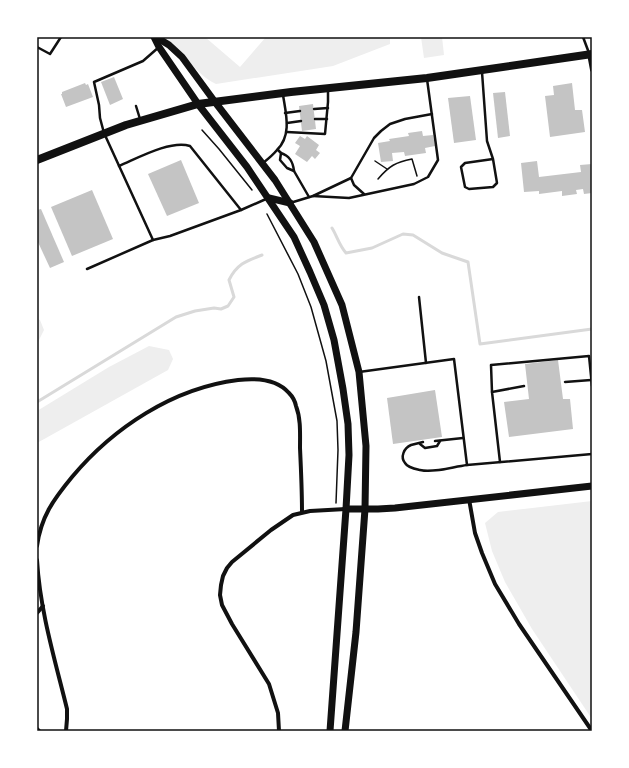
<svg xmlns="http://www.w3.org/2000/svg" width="629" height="768" viewBox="0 0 629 768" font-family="'Asap Condensed',sans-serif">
<rect width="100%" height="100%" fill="#fff"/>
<g fill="#eee">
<path d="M164,37H205L240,67L266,37H390V44L333,66L216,84C195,74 183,51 164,37Z"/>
<path d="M421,37H442L444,55L424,58Z"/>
<path d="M37,319L40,320L44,330L37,344Z"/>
<path d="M149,346L169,350L173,359L168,370L37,443V411L109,367Z"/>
<path d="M592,501V719L532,629L505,582L492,551L485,523L498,512Z"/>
</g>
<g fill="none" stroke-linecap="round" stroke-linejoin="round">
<g stroke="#d9d9d9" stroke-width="3">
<path d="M332,228C337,236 339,245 346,253L372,248L403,234L413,235L442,253L468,262L480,344L592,329"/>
<path d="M37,402L176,317L195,311L214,308L221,309L228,306L234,297L229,280C237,264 246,261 262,255"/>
</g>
</g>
<g fill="#c4c4c4">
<path d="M114,77L123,99L110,105L101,82Z"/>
<path d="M85,83L86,85L88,84L93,97L66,107L61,94H62V92Z"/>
<path d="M572,83L575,110H582L585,132L550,137L545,96L554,95L553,86Z"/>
<path d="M505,92L510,136L498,138L493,93Z"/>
<path d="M470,96L476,140L454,143L448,98Z"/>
<path d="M313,104L316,129L302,131L299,106Z"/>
<path d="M422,131L423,136L433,135L435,146L425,148L426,153L405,156L404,152L392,153L393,161L381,162L378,143L390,141L389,139L409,136L408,133Z"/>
<path d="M300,136L305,139L307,136L319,145L316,150L320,153L315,159L312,156L307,162L295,154L300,146L295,143Z"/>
<path d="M181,160L199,203L167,216L148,174Z"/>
<path d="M537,161L539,177L581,172L580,165L592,164V193L584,194L583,189L576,190L577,194L562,196V191L539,194V191L524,192L521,163Z"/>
<path d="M92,190L113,239L72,256L51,207Z"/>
<path d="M41,209L64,262L50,268L37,240V210Z"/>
<path d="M558,360L563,399H570L573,429L509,437L504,402L529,399L525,364Z"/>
<path d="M435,390L442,437L393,444L387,398Z"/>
</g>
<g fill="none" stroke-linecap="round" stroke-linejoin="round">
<g stroke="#111" stroke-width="1.5">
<path d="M202,130L219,149L252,190"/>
<path d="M375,161L387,169"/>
<path d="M378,179C389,166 396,162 412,159L417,176"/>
<path d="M267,214L298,274L311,307L326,361L337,421L338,450L336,503"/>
</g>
<g stroke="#111" stroke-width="2.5">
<path d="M583,37L589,53"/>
<path d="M37,47L50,54L61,37"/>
<path d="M482,72L487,141L493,159L497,183L493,187L469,189L465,187L461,167L465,163L493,159"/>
<path d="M136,106L140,119"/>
<path d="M314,109L328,108"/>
<path d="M285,113L300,111"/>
<path d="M315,119H327"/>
<path d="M287,123L301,121"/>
<path d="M287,132L325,134L328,102V90"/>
<path d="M278,150L281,153L280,160L287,168L294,171L309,197"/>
<path d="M281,153C290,156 293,162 294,171"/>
<path d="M263,163C268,159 273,155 277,150C292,135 286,114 283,95"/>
<path d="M119,166C138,158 170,140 190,146L241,210L266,199"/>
<path d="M351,178L354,185L364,194"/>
<path d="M313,196L349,198L414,184L428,177L438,160L427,79"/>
<path d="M290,203L313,196L351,178L374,138L381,131L390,124L405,119L432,114"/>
<path d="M153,240L104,133L100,118L99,105L94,82L143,61L159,47"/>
<path d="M87,269L153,240L170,236L241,210"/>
<path d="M419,297L426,363"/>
<path d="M359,372L454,359L467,465L592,454"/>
<path d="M565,382L591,380"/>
<path d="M492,392L491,365L589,356L592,386"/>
<path d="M435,441L463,438"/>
<path d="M423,442C419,443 415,444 411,445C404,448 400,457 405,463C408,468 415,469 420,470C434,473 452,467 467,465"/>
<path d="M420,444L425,448L437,446L440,441"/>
<path d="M500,462L492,392L524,386"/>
</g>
<g stroke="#111" stroke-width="4">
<path d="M589,54L592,70"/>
<path d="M469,499L475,533L482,553L495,584L519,624L592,731"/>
<path d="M37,546C41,517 53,500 72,477C113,428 173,388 238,380C255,378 277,379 289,393C292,396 295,401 296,406C301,419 300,434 300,448C301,469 302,490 302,512"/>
<path d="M37,560C40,611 55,660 67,709V719L66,731"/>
<path d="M37,613L43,606"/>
<path d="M37,729L39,731"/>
<path d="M279,731L278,713L269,684L232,624L222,605L220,595L221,585L223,576L227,568L232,562L271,530L293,515L310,511L346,509"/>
</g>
<g stroke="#111" stroke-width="7">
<path d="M154,37L159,47L198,104L247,167L294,237L310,272L324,305L334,340L343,389L348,424L349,455L346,509L330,731"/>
<path d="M156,37L169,45L182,57L215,102L275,180L314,242L342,305L359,372L366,446L365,509L356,632L345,731"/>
<path d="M269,198L290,203"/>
<path d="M346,509H378L395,508L592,486"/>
</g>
<path stroke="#111" stroke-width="8" d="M37,160L126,125L198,104L291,92L427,78L592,54"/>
</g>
<rect width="629" height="768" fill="none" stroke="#ffffff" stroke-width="76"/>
<rect x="38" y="38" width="553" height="692" fill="none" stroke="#111" stroke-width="1.5"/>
</svg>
